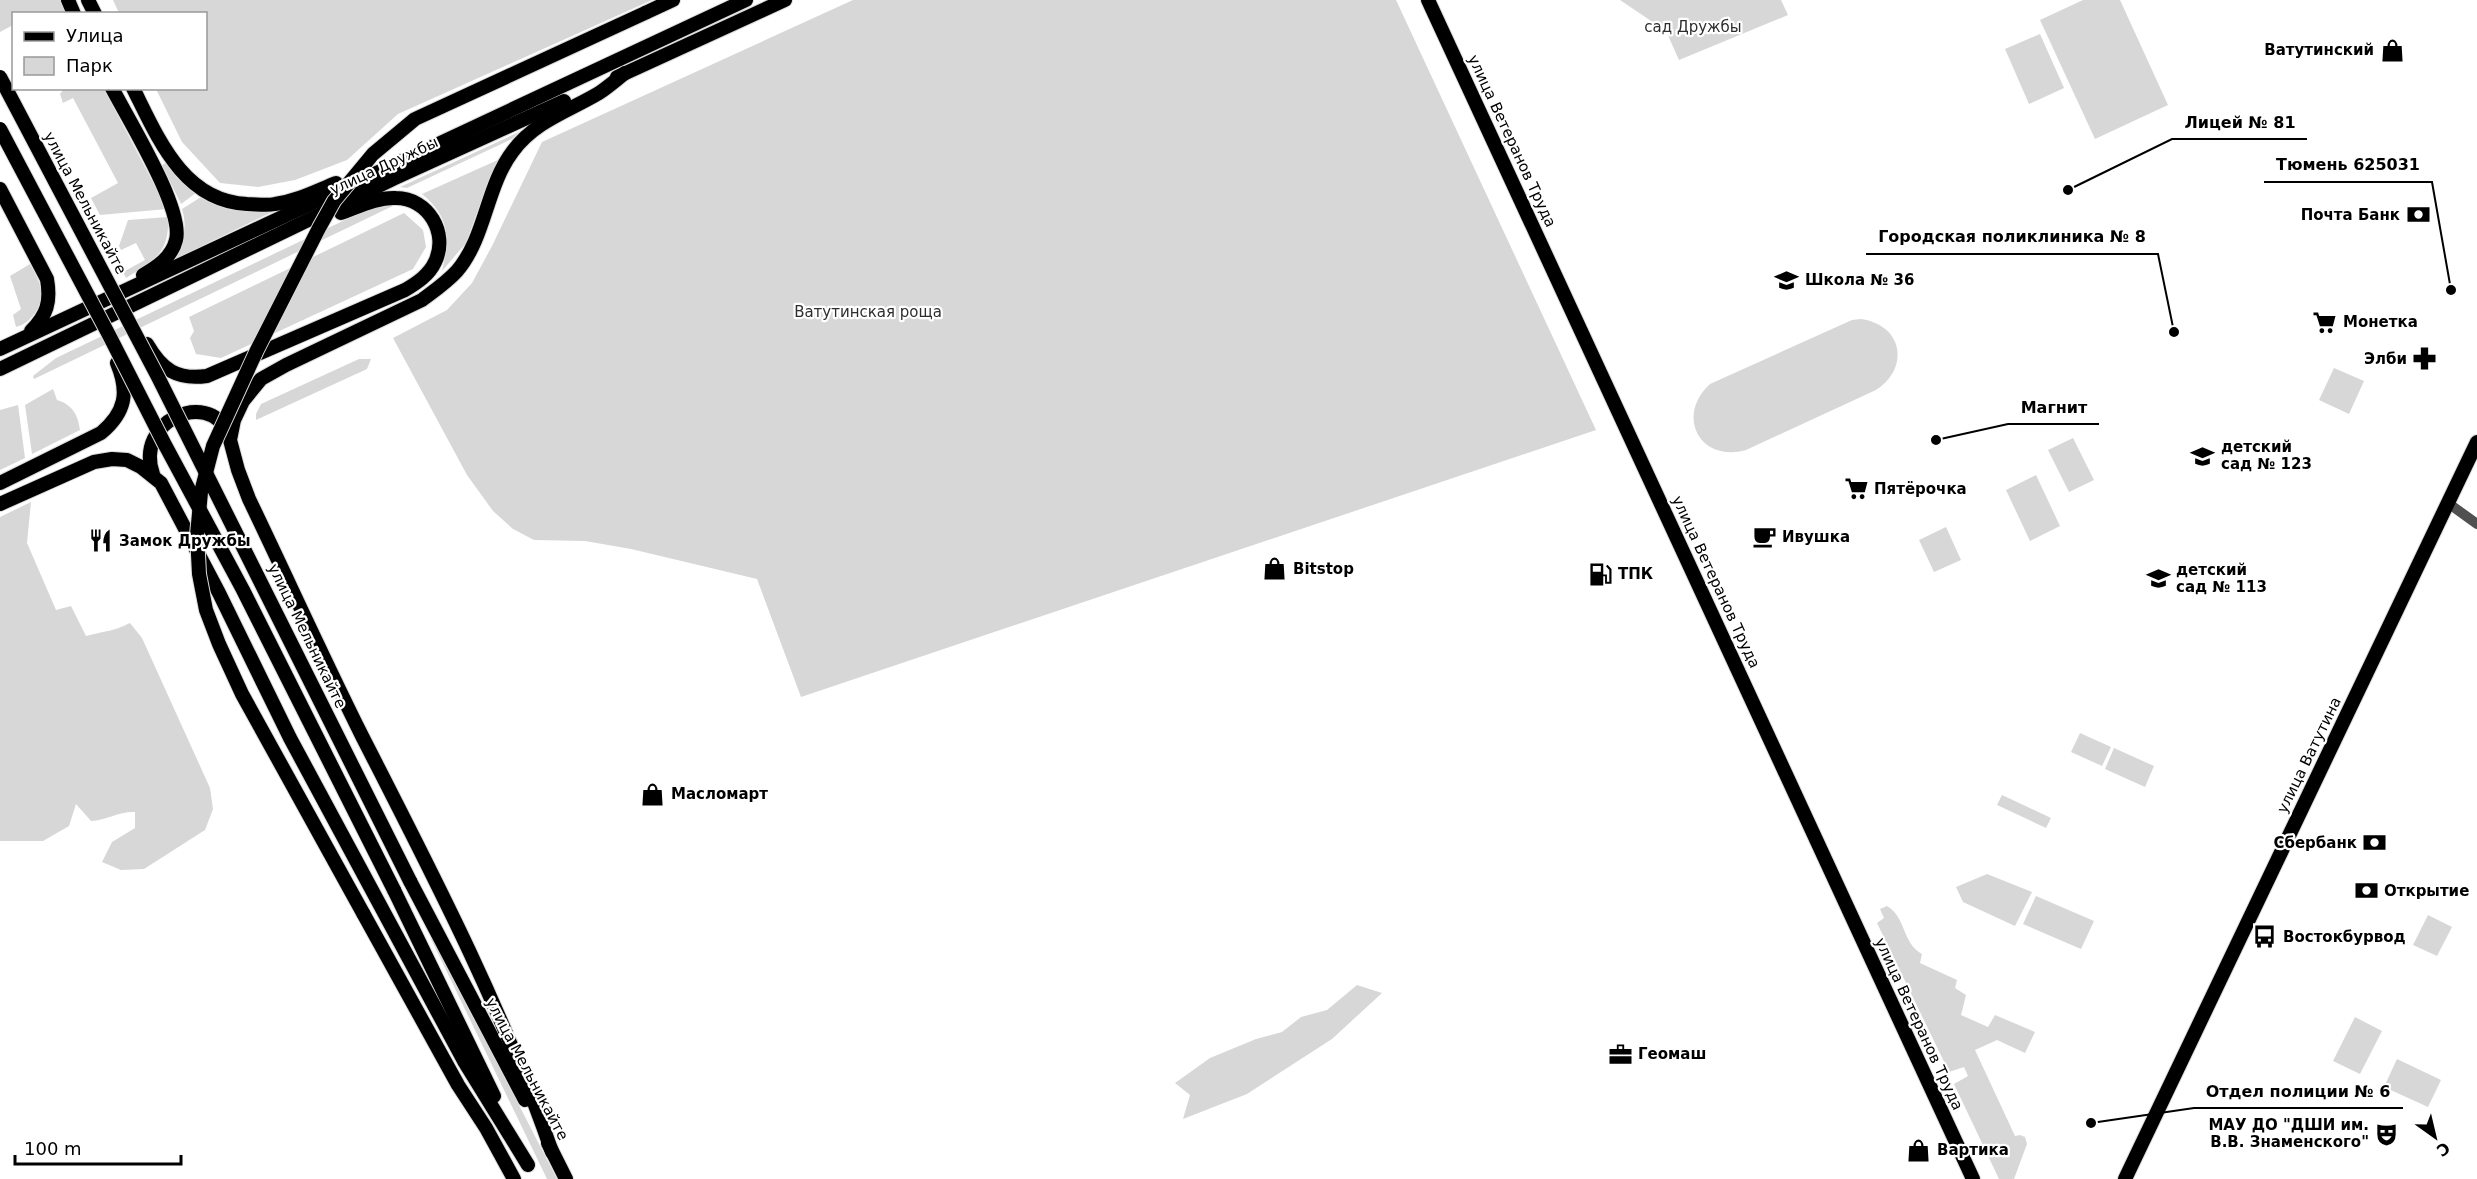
<svg xmlns="http://www.w3.org/2000/svg" width="2477" height="1179" viewBox="0 0 2477 1179" font-family="'DejaVu Sans',sans-serif">
<rect width="100%" height="100%" fill="#fff"/>
<g fill="#d7d7d7">
<path d="M0,0H60L66,13L14,14L13,25L0,32Z"/>
<path d="M113,0H652L398,114L347,160L295,180L258,187L220,183L182,142L156,89L206,88V14L119,13Z"/>
<path d="M853,0H1396L1596,430L801,697L757,579L631,549L585,541L534,540L513,529L493,511L467,475L393,338L447,310L472,283L492,246L542,142Z"/>
<path d="M1620,0H1781L1788,15L1679,60L1666,31Z"/>
<path d="M2083,0H2120L2168,105L2095,139L2040,20Z"/>
<path d="M2040,34L2064,88L2029,104L2005,49Z"/>
<path d="M64,89H104L167,209L100,215L91,198L118,183L73,98L63,103L60,94Z"/>
<path d="M519,132L512,139L407,188L400,187Z"/>
<path d="M500,159L488,182L466,243L442,271C450,238 450,217 422,194Z"/>
<path d="M166,163L177,178L196,193L181,204L162,165Z"/>
<path d="M201,197C225,210 249,214 276,210L173,260C183,244 188,228 182,209Z"/>
<path d="M399,203L34,379L33,376L56,358L370,208Z"/>
<path d="M404,213L423,230L426,247L413,269L221,358L196,354L190,338L194,331L189,317Z"/>
<path d="M168,217C170,253 154,260 126,278L123,272L145,260L136,243L121,250L119,246L128,220Z"/>
<path d="M30,264C39,280 48,297 35,313C30,320 24,325 16,327L13,315L21,309L10,276Z"/>
<path d="M1861,319C1903,325 1910,368 1876,390L1746,450C1700,463 1675,416 1710,384L1852,320Z"/>
<path d="M359,359H371L367,369L256,420V414L261,404Z"/>
<path d="M2334,368L2364,381L2349,414L2319,400Z"/>
<path d="M53,389L57,400C73,405 78,415 80,430L32,454L25,405Z"/>
<path d="M18,405L25,458L0,470V410Z"/>
<path d="M2073,438L2094,480L2069,492L2048,450Z"/>
<path d="M2036,475L2060,526L2030,541L2006,490Z"/>
<path d="M31,502L27,543L56,610L71,606L86,636C104,631 112,632 130,623L142,638L210,788L213,809L205,830L144,869L121,870L102,862L112,842L135,828V812C120,811 107,820 91,821L76,804L69,826L43,841H0V517Z"/>
<path d="M1946,527L1961,560L1934,572L1919,540Z"/>
<path d="M2080,733L2111,747L2102,766L2071,752Z"/>
<path d="M2114,748L2154,766L2145,787L2105,769Z"/>
<path d="M2002,795L2051,818L2046,828L1997,805Z"/>
<path d="M1987,874L2032,892L2015,926L1963,902L1956,887Z"/>
<path d="M2036,896L2094,921L2081,949L2023,924Z"/>
<path d="M1887,906C1906,917 1902,943 1922,954L1920,963L1957,980L1955,988L1966,995L1961,1015L1988,1027L1995,1015L2035,1032L2025,1053L1997,1040L1975,1050L2015,1136L2020,1135L2025,1137L2027,1144L2014,1179H1999L1954,1084L1968,1076L1964,1067L1949,1072L1877,923L1884,918L1880,909Z"/>
<path d="M2428,915L2452,927L2437,956L2413,945Z"/>
<path d="M433,938L557,1179H547L431,939Z"/>
<path d="M1357,985L1382,993L1332,1039L1247,1094L1183,1119L1190,1095L1175,1083L1210,1058L1256,1039L1282,1032L1301,1017L1327,1010Z"/>
<path d="M2355,1017L2382,1031L2360,1074L2333,1061Z"/>
<path d="M2397,1059L2441,1080L2428,1107L2384,1087Z"/>
</g>
<g fill="none" stroke-linecap="round" stroke-linejoin="round">
<defs>
<g id="major">
<path d="M68,0L74,14"/>
<path d="M88,0L95,14"/>
<path d="M1428,0L1973,1179"/>
<path d="M645,13L673,0"/>
<path d="M617,77L785,0"/>
<path d="M112,88C128,119 184,209 176,240C172,257 157,267 143,275"/>
<path d="M133,88C158,138 183,201 247,204C256,204 266,206 275,204C297,201 316,191 336,183"/>
<path d="M0,189L47,279C51,302 47,315 31,331"/>
<path d="M147,344C162,370 177,380 207,376L405,290C417,283 429,275 435,262C449,233 428,198 396,198C377,197 358,207 341,213"/>
<path d="M0,349L746,0"/>
<path d="M0,369L393,179L564,101"/>
<path d="M153,474C134,421 208,389 227,432"/>
<path d="M0,483L101,433C126,412 129,392 117,363"/>
<path d="M0,504L94,462L112,459L127,460L141,467L161,483L219,593L290,738L464,1061L528,1165"/>
<path d="M410,881L525,1100"/>
<path d="M394,890L494,1096"/>
<path d="M363,913L458,1085L486,1128L514,1179"/>
<path d="M548,1143L566,1179"/>
<path d="M552,1152C503,1009 431,871 362,736C323,658 287,578 249,499L238,470L230,440L234,420L243,401L261,379L286,365L422,300C434,291 447,282 457,271C486,237 486,186 513,151C535,121 569,111 599,93C608,87 616,80 625,73"/>
<path d="M2125,1179L2477,442"/>
</g>
</defs>
<use href="#major" stroke="#dbdbdb" stroke-width="16"/>
<path stroke="#505050" stroke-width="10" d="M2448,503L2477,524"/>
<use href="#major" stroke="#000" stroke-width="14"/>
<defs>
<g id="major-bridge">
<path d="M0,77L158,377L410,881"/>
<path d="M0,129L110,337L164,443L243,590L394,890"/>
<path d="M363,913L242,694L219,644L206,610L199,574L197,535L201,492L213,446L257,350L319,228L334,201L373,154L415,119L645,13"/>
</g>
</defs>
<use href="#major-bridge" stroke="#dbdbdb" stroke-width="16" stroke-linecap="butt"/>
<use href="#major-bridge" stroke="#000" stroke-width="14"/>
</g>
<defs>
<symbol id="shop-bare" viewBox="-9 -9 18 18"><path d="M-5-2.5h2.3a2.7 3.5 0 0 1 5.4 0H5L5.5 6h-11ZM-1.5-2.5h3a1.5 2.3 0 0 0-3 0Z" fill="#000" stroke="#fff" stroke-width="2.5" paint-order="stroke"/></symbol>
<symbol id="bank-bare" viewBox="-9 -9 18 18"><path d="M-6-4H6V4H-6ZM0-2.3a2.3 2.3 0 1 0 0 4.6a2.3 2.3 0 1 0 0-4.6Z" fill="#000" stroke="#fff" stroke-width="2.5" paint-order="stroke"/></symbol>
<symbol id="school-bare" viewBox="-9 -9 18 18"><path d="M0-5L7-2L0 1L-7-2ZM-4 1L0 2.5L4 1V4Q0 6-4 4Z" fill="#000" stroke="#fff" stroke-width="2.5" paint-order="stroke"/></symbol>
<symbol id="supermarket-bare" viewBox="-9 -9 18 18"><path d="M-6-5.5h2.5l.6 2H6L4.5 2H-2.5L-4.4-4H-6ZM-1.5 3.2a1.3 1.3 0 1 0 .1 0ZM3 3.2a1.3 1.3 0 1 0 .1 0Z" fill="#000" stroke="#fff" stroke-width="2.5" paint-order="stroke"/></symbol>
<symbol id="pharmacy-bare" viewBox="-9 -9 18 18"><path d="M-2-6h4v4h4v4h-4v4h-4v-4h-4v-4h4Z" fill="#000" stroke="#fff" stroke-width="2.5" paint-order="stroke"/></symbol>
<symbol id="cafe-bare" viewBox="-9 -9 18 18"><path d="M-5.5-4.5H6V0H3Q3 3.5 0 3.5H-2.5Q-5.5 3.5-5.5 0ZM3-3.2v2h1.7v-2ZM-6 4.5H4V6H-6Z" fill="#000" stroke="#fff" stroke-width="2.5" paint-order="stroke"/></symbol>
<symbol id="restaurant-bare" viewBox="-9 -9 18 18"><path d="M-5-6h1v4h1v-4h1v4h1v-4h1v5L-1.5 .5V6h-2V.5L-5-1ZM5-6V6H3V1.5H1.5Q1.5-4 5-6Z" fill="#000" stroke="#fff" stroke-width="2.5" paint-order="stroke"/></symbol>
<symbol id="fuel-bare" viewBox="-9 -9 18 18"><path d="M-5.5-6h7V0h2V4h1.3V-2.5L3-4.5l.8-.8L6-3V5H2.5V1h-1V6h-7ZM-4.2-4.7v3.2H.2V-4.7Z" fill="#000" stroke="#fff" stroke-width="2.5" paint-order="stroke"/></symbol>
<symbol id="bus-bare" viewBox="-9 -9 18 18"><path d="M-5-6H5V4H4V6H2V4H-2V6H-4V4H-5ZM-3.5-4V0h7V-4ZM-3.5 1.2v1.5H-2V1.2ZM2 1.2v1.5H3.5V1.2Z" fill="#000" stroke="#fff" stroke-width="2.5" paint-order="stroke"/></symbol>
<symbol id="office-bare" viewBox="-9 -9 18 18"><path d="M-6-3h4V-5.5h4V-3h4V5H-6ZM-1-4.5V-3h2v-1.5ZM-6 0V1H6V0Z" fill="#000" stroke="#fff" stroke-width="2.5" paint-order="stroke"/></symbol>
<symbol id="theatre-bare" viewBox="-9 -9 18 18"><path d="M-5-5.5Q0-4 5-5.5V0Q5 5 0 6Q-5 5-5 0ZM-3.3-2.5H-1v1.5H-3.3ZM1-2.5H3.3v1.5H1ZM-2.8 1Q0 5.5 2.8 1Z" fill="#000" stroke="#fff" stroke-width="2.5" paint-order="stroke"/></symbol>
</defs>
<g fill-rule="evenodd">
<use href="#shop-bare" x="2376" y="34" width="33" height="33"/>
<use href="#bank-bare" x="2402" y="198" width="33" height="33"/>
<use href="#school-bare" x="1770" y="264" width="33" height="33"/>
<use href="#supermarket-bare" x="2308" y="306" width="33" height="33"/>
<use href="#pharmacy-bare" x="2408" y="342" width="33" height="33"/>
<use href="#school-bare" x="2186" y="440" width="33" height="33"/>
<use href="#supermarket-bare" x="1840" y="472" width="33" height="33"/>
<use href="#cafe-bare" x="1748" y="520" width="33" height="33"/>
<use href="#restaurant-bare" x="84" y="524" width="33" height="33"/>
<use href="#shop-bare" x="1258" y="552" width="33" height="33"/>
<use href="#fuel-bare" x="1584" y="558" width="33" height="33"/>
<use href="#school-bare" x="2142" y="562" width="33" height="33"/>
<use href="#shop-bare" x="636" y="778" width="33" height="33"/>
<use href="#bank-bare" x="2358" y="826" width="33" height="33"/>
<use href="#bank-bare" x="2350" y="874" width="33" height="33"/>
<use href="#bus-bare" x="2248" y="920" width="33" height="33"/>
<use href="#office-bare" x="1604" y="1038" width="33" height="33"/>
<use href="#theatre-bare" x="2370" y="1118" width="33" height="33"/>
<use href="#shop-bare" x="1902" y="1134" width="33" height="33"/>
</g>
<g text-anchor="middle" stroke-width="4.5" stroke-linejoin="round" paint-order="stroke">
<g font-size="15" fill="#2e2e2e" stroke="#fff">
<text x="1693" y="32">сад Дружбы</text>
<text x="868" y="317">Ватутинская роща</text>
</g>
<g font-size="15" font-weight="bold" fill="#000" stroke="#fff" text-anchor="start">
<text x="2374" y="55" text-anchor="end">Ватутинский</text>
<text x="2400" y="220" text-anchor="end">Почта Банк</text>
<text x="1805" y="285">Школа № 36</text>
<text x="2343" y="327">Монетка</text>
<text x="2407" y="364" text-anchor="end">Элби</text>
<text x="2221" y="452">детский<tspan x="2221" dy="17">сад № 123</tspan></text>
<text x="1874" y="494">Пятёрочка</text>
<text x="1782" y="542">Ивушка</text>
<text x="119" y="546">Замок Дружбы</text>
<text x="1293" y="574">Bitstop</text>
<text x="2176" y="575">детский<tspan x="2176" dy="17">сад № 113</tspan></text>
<text x="1618" y="579">ТПК</text>
<text x="671" y="799">Масломарт</text>
<text x="2357" y="848" text-anchor="end">Сбербанк</text>
<text x="2384" y="896">Открытие</text>
<text x="2283" y="942">Востокбурвод</text>
<text x="1638" y="1059">Геомаш</text>
<text x="2369" y="1130" text-anchor="end">МАУ ДО "ДШИ им.<tspan x="2369" dy="17">В.В. Знаменского"</tspan></text>
<text x="1937" y="1155">Вартика</text>
</g>
<g font-size="15" fill="#000" stroke="#fff">
<text transform="translate(1512 141) rotate(65)" y="5">улица Ветеранов Труда</text>
<text transform="translate(384 166) rotate(-25)" y="5">улица Дружбы</text>
<text transform="translate(85 203) rotate(62)" y="5">улица Мельникайте</text>
<text transform="translate(1716 582) rotate(65)" y="5">улица Ветеранов Труда</text>
<text transform="translate(307 636) rotate(64)" y="5">улица Мельникайте</text>
<text transform="translate(2309 755) rotate(-64)" y="5">улица Ватутина</text>
<text transform="translate(1919 1024) rotate(65)" y="5">улица Ветеранов Труда</text>
<text transform="translate(527 1069) rotate(62)" y="5">улица Мельникайте</text>
</g>
</g>
<path fill="none" stroke="#000" stroke-width="2" d="M2068 190L2172 139H2307M2451 290L2432 182H2264M2174 332L2158 254H1866M1936 440L2008 424H2099M2091 1123L2194 1108H2403"/>
<g fill="#000" stroke="#fff" stroke-width="2">
<circle cx="2068" cy="190" r="6"/>
<circle cx="2451" cy="290" r="6"/>
<circle cx="2174" cy="332" r="6"/>
<circle cx="1936" cy="440" r="6"/>
<circle cx="2091" cy="1123" r="6"/>
</g>
<g font-size="16" text-anchor="middle" font-weight="bold" fill="#000" stroke="#fff" stroke-width="4.5" stroke-linejoin="round" paint-order="stroke">
<text x="2240" y="128">Лицей № 81</text>
<text x="2348" y="170">Тюмень 625031</text>
<text x="2012" y="242">Городская поликлиника № 8</text>
<text x="2054" y="413">Магнит</text>
<text x="2298" y="1097">Отдел полиции № 6</text>
</g>
<rect x="12" y="12" width="195" height="78" fill="#ffffff" stroke="#999999" stroke-width="1.5"/>
<rect x="24" y="32" width="30" height="9" fill="#000000" stroke="#999999" stroke-width="1.5"/>
<text x="66" y="42" font-size="18" fill="#000000">Улица</text>
<rect x="24" y="57" width="30" height="18" fill="#d7d7d7" stroke="#999999" stroke-width="1.5"/>
<text x="66" y="72" font-size="18" fill="#000000">Парк</text>
<g transform="translate(2435 1137) rotate(146)" stroke="#ffffff" stroke-width="4.5" paint-order="stroke">
<path d="M0-4.5L10 22L0 15L-10 22Z" fill="#000000"/>
<text y="-9" font-size="16" font-weight="bold" text-anchor="middle" fill="#000000">С</text>
</g>
<path d="M15 1155v9h166v-9" fill="none" stroke="#000000" stroke-width="3"/>
<text x="24" y="1155" font-size="18" fill="#000000" stroke="#ffffff" stroke-width="4.5" paint-order="stroke">100 m</text>
</svg>
